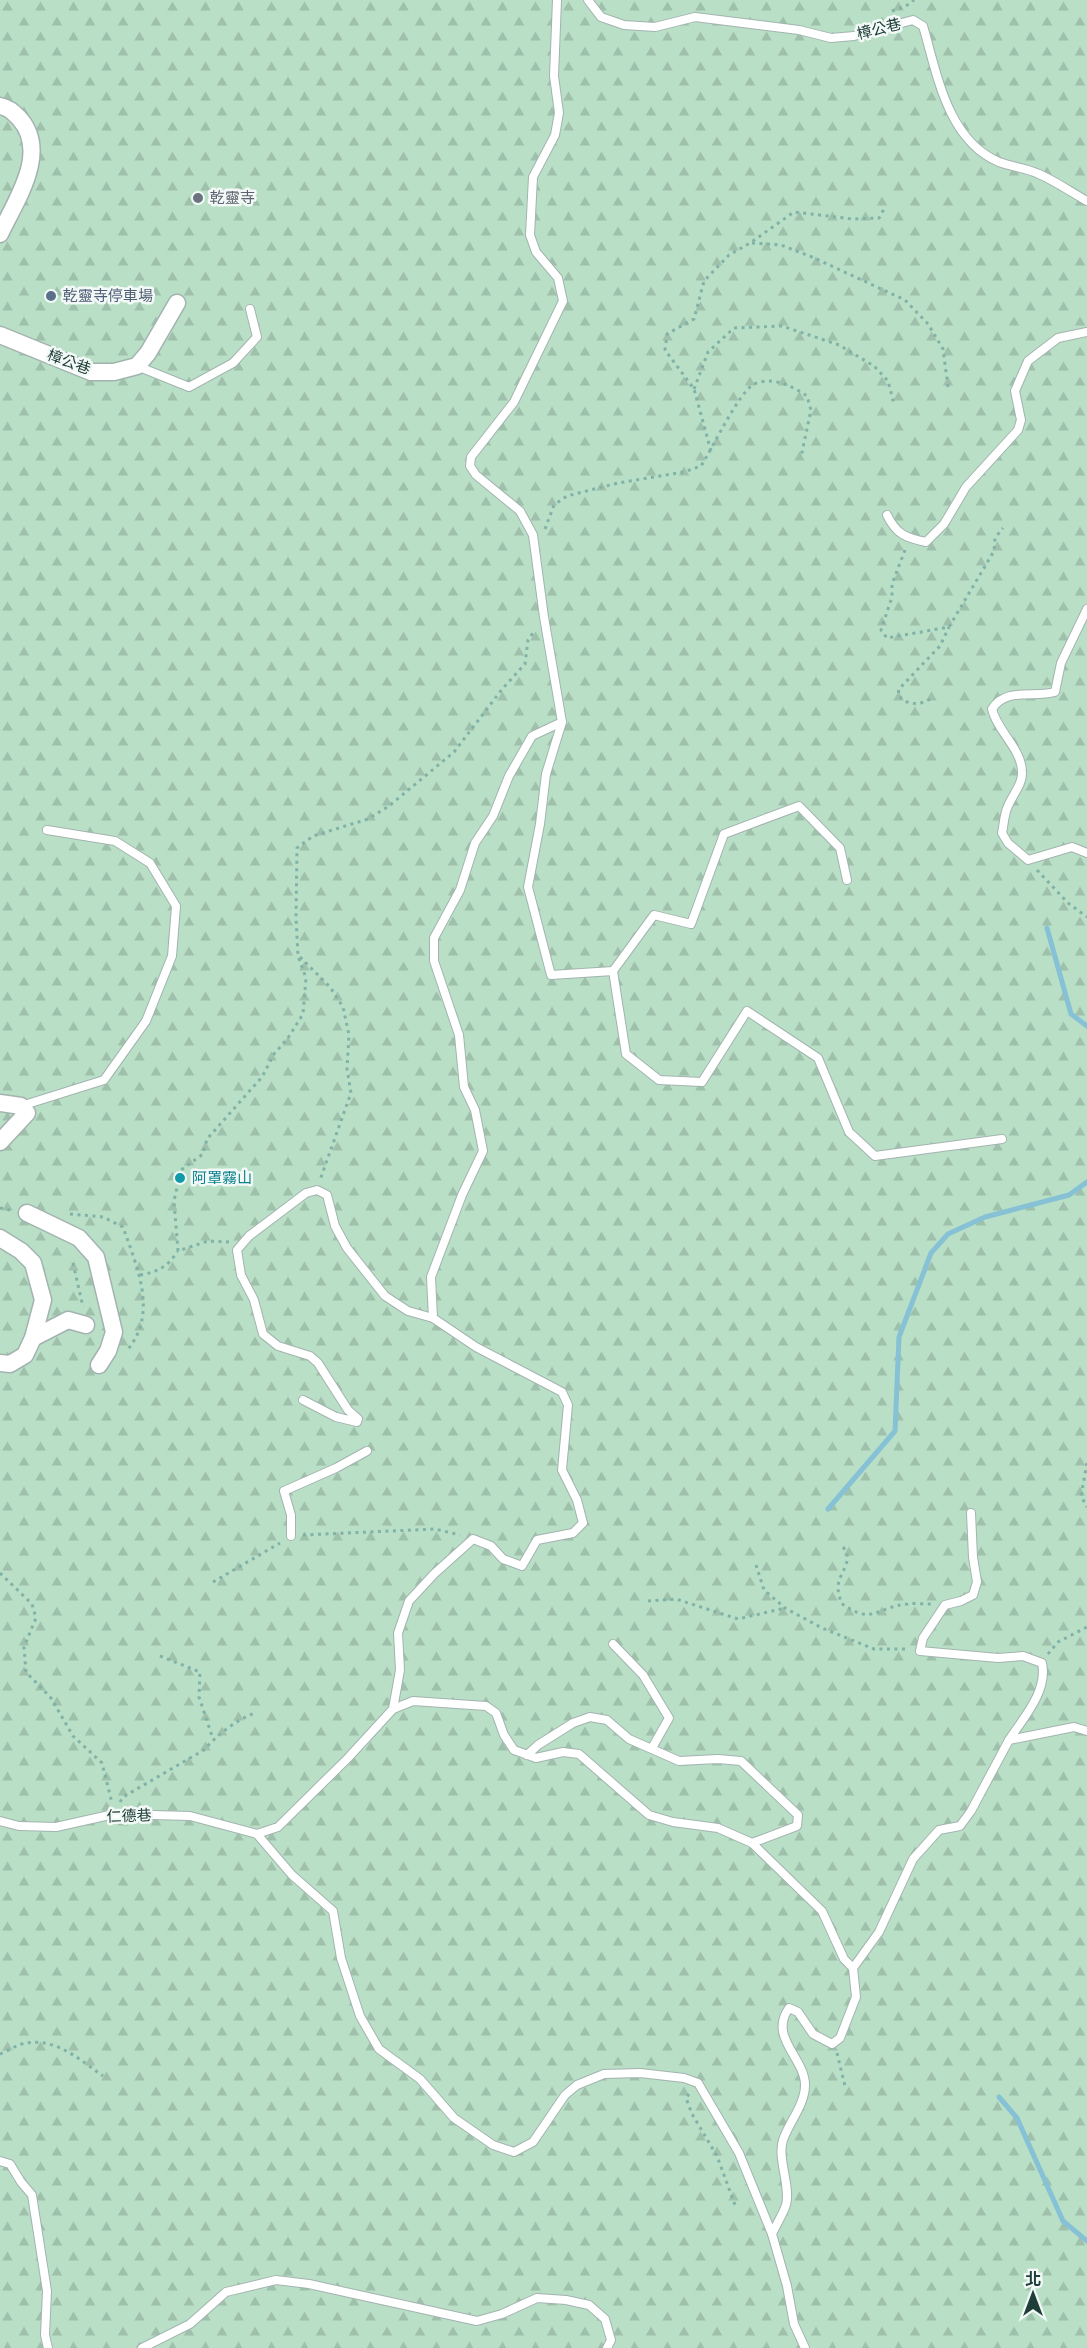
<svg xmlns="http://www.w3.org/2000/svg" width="1087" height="2348" viewBox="0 0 1087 2348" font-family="'Source Sans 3','Noto Sans TC',sans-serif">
<defs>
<pattern id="forest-firs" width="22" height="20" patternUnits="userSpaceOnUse" patternTransform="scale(1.5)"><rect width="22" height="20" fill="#b9dfc6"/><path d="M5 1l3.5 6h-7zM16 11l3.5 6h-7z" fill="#9fc0ab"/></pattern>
</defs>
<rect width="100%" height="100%" fill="#e1ece8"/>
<rect fill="url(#forest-firs)" x="0" y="0" width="1087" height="2348"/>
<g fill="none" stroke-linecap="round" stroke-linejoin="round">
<g stroke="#86c1d5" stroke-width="5">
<path d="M1047,928L1071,1014L1087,1026"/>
<path d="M828,1509L895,1431L899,1337L931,1253L948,1234L985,1217L1069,1195L1087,1182"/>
<path d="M999,2097L1017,2118L1063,2221L1087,2241"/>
</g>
<defs>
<g id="service">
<path d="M557,0L554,76L559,113L555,135L533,177L530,235L536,252L558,278L563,301L514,402L471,457L470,466L476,475L520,511L533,535L544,617L562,722L546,774L540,824L528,887L551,975L613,971L654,915L691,924L724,834L799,806L840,848L847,880"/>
<path d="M588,0L601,17L624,25L655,27L695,17L799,30L831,38L854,36L913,20L923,26C937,73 947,140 999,162C1012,167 1026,168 1039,174C1055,181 1071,192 1087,201"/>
<path d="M137,366L189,387L233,363L257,337L250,309"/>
<path d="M887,515C896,534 906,538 926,542L944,524L966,487L1018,430L1021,420L1015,391L1028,361L1058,338L1087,332"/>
<path d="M1087,609L1061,663L1055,692C1033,698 1006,687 992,709C997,731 1021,748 1022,771C1023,784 1013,794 1008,806C1004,814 1004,824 1002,833L1008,843L1028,860L1072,847L1087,853"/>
<path d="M613,971L626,1054L659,1080L702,1082L747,1011L818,1058L849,1132L875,1156L1002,1139"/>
<path d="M21,1106L104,1080L146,1021L172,956L176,906L150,863L115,841L47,830"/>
<path d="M303,1400L336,1417L357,1422L358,1419L348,1410L318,1363L310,1356L278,1346L263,1334L254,1300L241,1275L237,1250L249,1236L306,1193L317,1190L327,1195L335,1226L347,1248L385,1296L408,1311L433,1318"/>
<path d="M971,1513L973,1557L977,1582L973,1595L961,1601L945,1605L923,1638L920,1651L998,1658L1023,1656L1042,1663C1048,1691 1024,1717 1009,1740"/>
<path d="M291,1536V1515L284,1491L336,1468L367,1451"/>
<path d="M613,1644L643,1675L669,1718L652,1748"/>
<path d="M393,1709L413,1701L486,1706L496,1713L504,1735L514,1750L536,1758L563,1752L579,1754L649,1815L673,1822L718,1828L752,1843L822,1911L844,1959L853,1968L856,1997L840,2038L832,2044L813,2034L798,2012L789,2008C768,2037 805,2058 805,2085C805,2105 789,2122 783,2140C777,2158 791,2187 786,2205C783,2214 776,2225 772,2234L787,2286L794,2324L805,2348"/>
<path d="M527,1755L538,1745L573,1723L590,1717L607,1720L629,1739L679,1761L718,1759L741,1761L798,1815L797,1826L752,1843"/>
<path d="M0,1821L19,1826L56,1827L114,1814L190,1816L257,1834"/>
<path d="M257,1834L278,1827L348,1758L393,1709L400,1670L398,1633L409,1601L434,1574L473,1539L491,1546L503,1559L522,1566L537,1540L573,1533L583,1523L577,1500L562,1470L568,1405L562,1392L476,1347L433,1318L431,1277L462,1195L483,1151L475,1110L464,1087L459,1035L434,961V938L460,890L475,843L493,816L509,776L532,736L562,722"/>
<path d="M257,1834L292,1875L333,1911L341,1958L360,2016L379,2049L420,2079L454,2118L493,2145L514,2152L533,2142L565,2095L577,2085L604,2074L640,2073L684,2078L698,2083L739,2153L772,2234"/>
<path d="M853,1968L879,1932L913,1859L939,1830L960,1826L971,1811L1009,1740L1074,1727L1087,1731"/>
<path d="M0,2161L10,2164L21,2182L32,2195L47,2291L45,2335L48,2348"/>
<path d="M142,2348L190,2324L226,2292L276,2280L309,2284L477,2321L502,2314L537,2298L566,2300L589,2305L605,2319L611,2340L607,2348"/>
</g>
<g id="minor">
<path d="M0,106C9,108 12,111 19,118C50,152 16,200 0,234"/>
<path d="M0,335L91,372H114L137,366L148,353L177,303"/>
<path d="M0,1103L21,1106L27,1113L0,1142"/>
<path d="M27,1213L79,1238L96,1257L114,1332L108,1351L99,1365"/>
<path d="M0,1238L21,1251L33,1263L43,1300L33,1338L25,1355L10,1364L0,1363"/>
<path d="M33,1338L68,1320L86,1325"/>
</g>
</defs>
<use href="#service" stroke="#a3b4b0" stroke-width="10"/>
<use href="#minor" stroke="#a3b4b0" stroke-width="19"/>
<g stroke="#80b2a7" stroke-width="3" stroke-dasharray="3 4.5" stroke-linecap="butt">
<path d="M892,11L906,6L914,0"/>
<path d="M752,243L781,245L812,257L905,300L928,324L943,349L948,387"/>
<path d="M694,389L708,352L734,328L782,326L839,345L874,366L888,381L894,404"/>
<path d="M711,451L694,389L665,350L667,334L694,319L704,281L729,255L750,243L794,212L853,219L879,218L884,209"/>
<path d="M545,529L554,505L567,496L618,483L684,472L701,466C712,449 739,392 754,384C773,376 792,386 807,396L811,410L801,457"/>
<path d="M905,550L892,584V597L881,630L887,638L949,627L994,551L995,538L1003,528"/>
<path d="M930,699C919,706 906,705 898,695L899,689L940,646L949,627"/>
<path d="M1037,870L1068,903L1087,917"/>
<path d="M300,957L330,987L343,1007L349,1035L347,1069L351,1093L320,1180"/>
<path d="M0,1208L10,1210"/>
<path d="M70,1214L103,1217L123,1227C137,1267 158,1313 128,1349"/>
<path d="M229,1242L208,1241L178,1251L174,1201L181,1170L203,1154L207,1139L262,1077L274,1054L288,1038L303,1014L306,978L298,956L296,917L297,848L313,836L368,819L389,806L454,752L503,688L525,664L528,640L533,633"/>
<path d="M73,1263L83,1307"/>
<path d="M140,1275C157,1272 168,1267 177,1252"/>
<path d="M1087,1463L1081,1496L1087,1507"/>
<path d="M303,1535L435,1529L460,1535"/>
<path d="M843,1547C855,1562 838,1572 838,1588C838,1593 840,1598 841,1603C873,1627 877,1606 908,1604C915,1603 924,1604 932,1604"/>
<path d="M756,1565L764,1590L785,1608L822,1628L874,1649H907"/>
<path d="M0,1573L32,1604L36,1618L24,1647L26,1672L51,1698L73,1736L102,1763L112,1803"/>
<path d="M213,1582L280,1543"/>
<path d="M648,1601L676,1599L738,1619L785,1608"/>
<path d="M1048,1654L1058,1642L1087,1627"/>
<path d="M160,1656L200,1672L199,1697L213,1739"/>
<path d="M120,1802L123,1797L204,1750C217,1735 236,1720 255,1713"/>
<path d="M837,2053L845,2086"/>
<path d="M0,2054C8,2051 18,2044 26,2043C57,2038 80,2060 103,2076"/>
<path d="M689,2094L686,2098L692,2114L717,2156L735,2205"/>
</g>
<use href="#service" stroke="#fff" stroke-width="8"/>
<use href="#minor" stroke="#fff" stroke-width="16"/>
</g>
<circle fill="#6b7280" stroke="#f2f9f6" stroke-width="2" cx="198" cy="198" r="6"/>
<circle fill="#5c6f8a" stroke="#f2f9f6" stroke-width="2" cx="51" cy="296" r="6"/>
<circle fill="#0f9aa8" stroke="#f2f9f6" stroke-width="2" cx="180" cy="1178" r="6"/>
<g text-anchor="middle" stroke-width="5" stroke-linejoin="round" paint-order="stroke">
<g font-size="15" fill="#203e39" stroke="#f2f9f6">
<text transform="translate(879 29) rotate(-14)" y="5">樟公巷</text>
<text transform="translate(69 362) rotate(20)" y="5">樟公巷</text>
<text transform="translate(129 1816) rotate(-2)" y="5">仁德巷</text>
</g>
<g font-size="15" fill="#5b616d" stroke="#f2f9f6" text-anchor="start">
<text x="210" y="203">乾靈寺</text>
</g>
<g font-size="15" fill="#4e5e75" stroke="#f2f9f6" text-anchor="start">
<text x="63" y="301">乾靈寺停車場</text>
</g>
<g font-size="15" fill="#0d838f" stroke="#f2f9f6" text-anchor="start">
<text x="192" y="1183">阿罩霧山</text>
</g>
</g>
<g transform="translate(1033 2294)" stroke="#f2f9f6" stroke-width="4.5" paint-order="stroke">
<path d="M0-4.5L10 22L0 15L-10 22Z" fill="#203e39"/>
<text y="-9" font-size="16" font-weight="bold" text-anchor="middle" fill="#203e39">北</text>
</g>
</svg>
